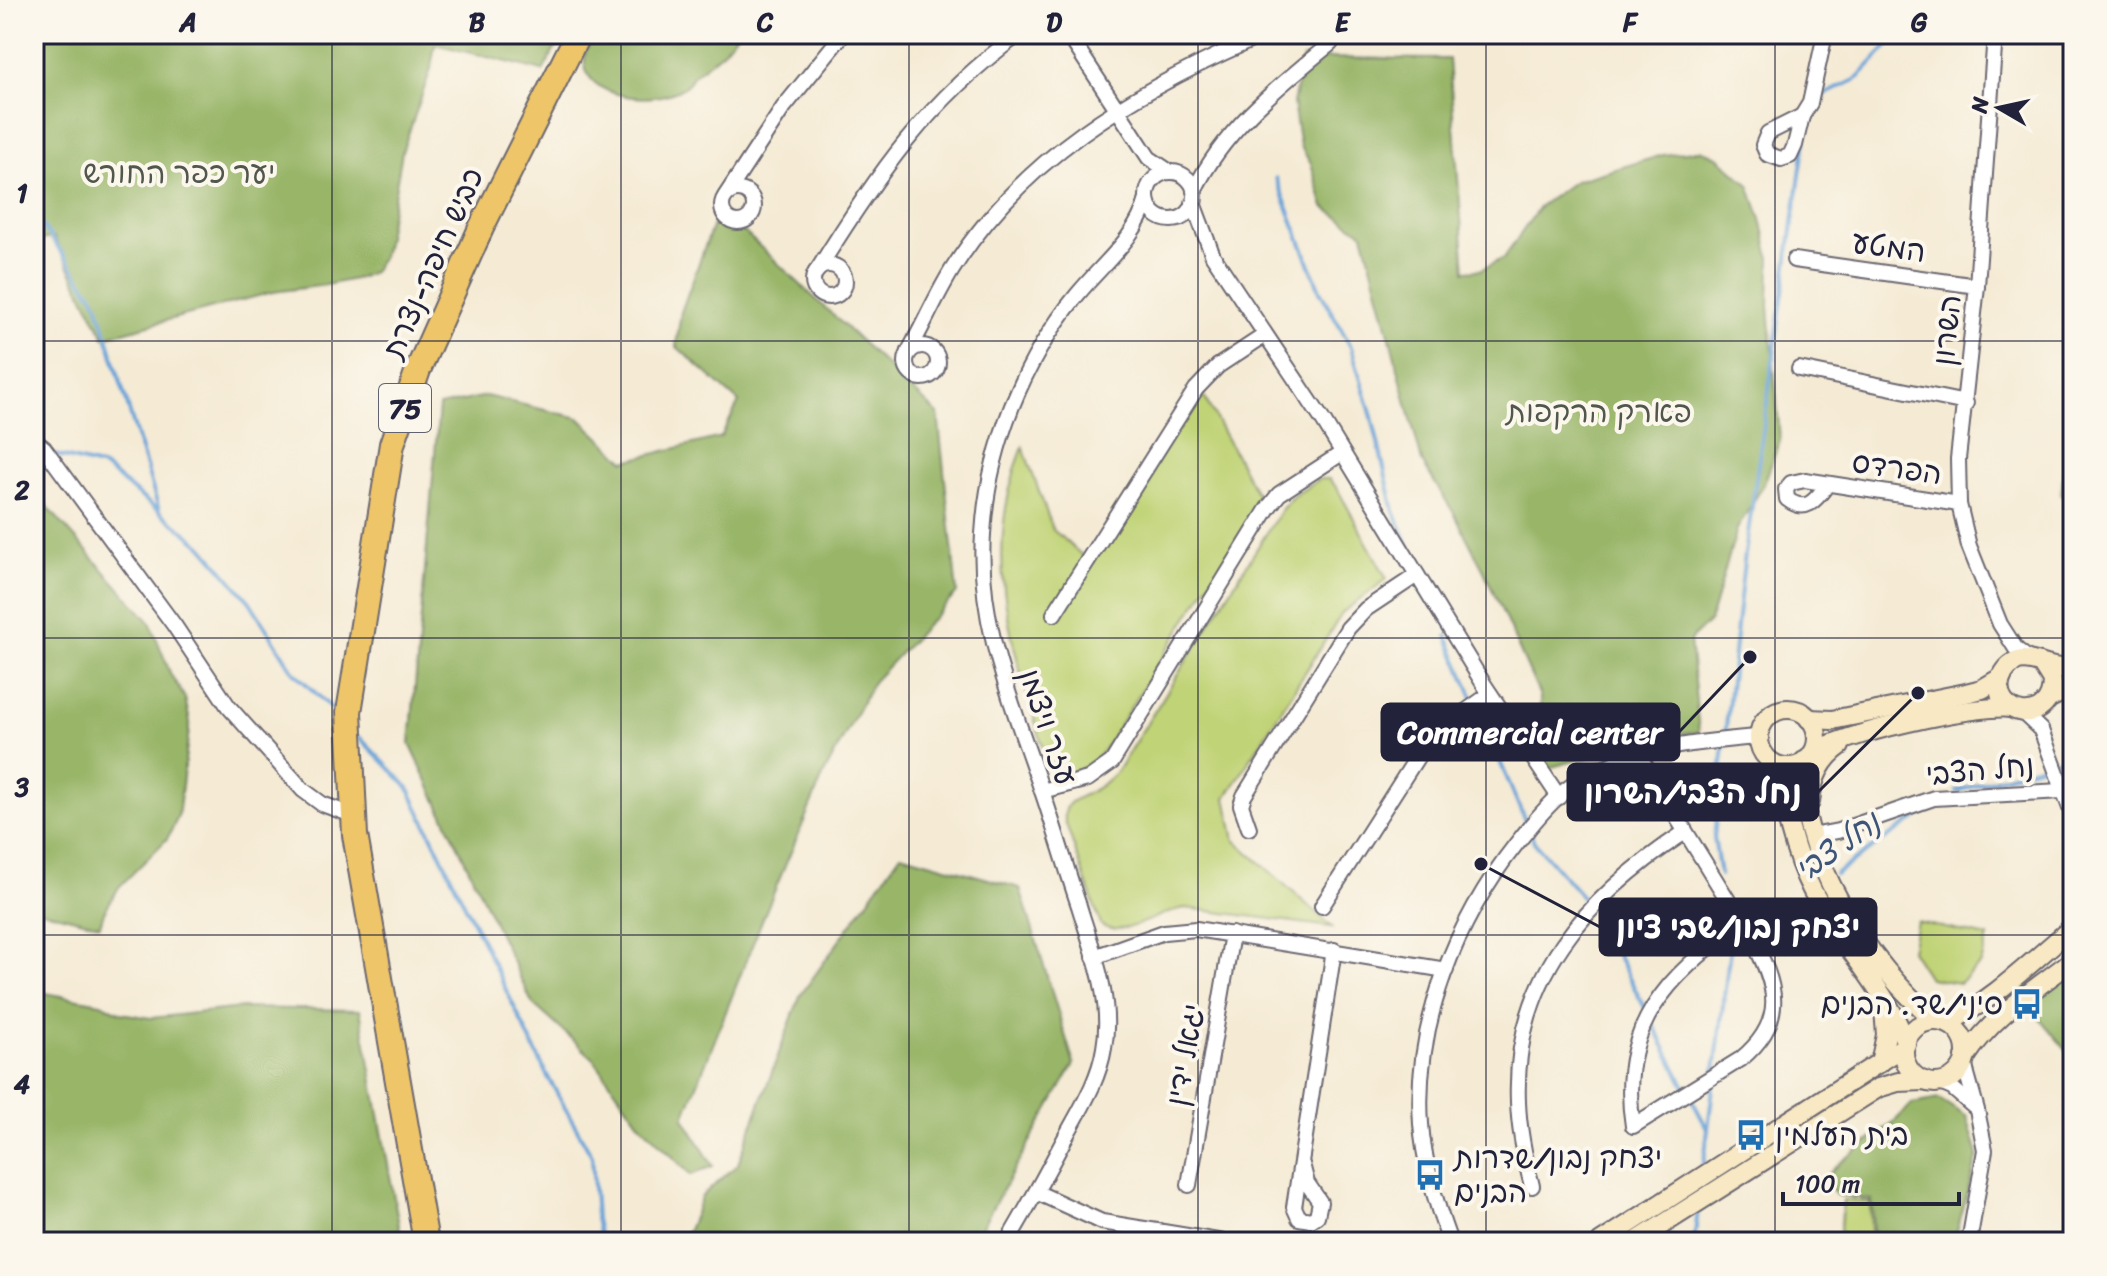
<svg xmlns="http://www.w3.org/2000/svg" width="2107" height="1276" viewBox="0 0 2107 1276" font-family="Sriracha,'Playpen Sans Hebrew',sans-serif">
<rect width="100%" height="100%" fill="#fbf7ec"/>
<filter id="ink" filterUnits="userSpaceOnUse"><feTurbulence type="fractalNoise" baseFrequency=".0125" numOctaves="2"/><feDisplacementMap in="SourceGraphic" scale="16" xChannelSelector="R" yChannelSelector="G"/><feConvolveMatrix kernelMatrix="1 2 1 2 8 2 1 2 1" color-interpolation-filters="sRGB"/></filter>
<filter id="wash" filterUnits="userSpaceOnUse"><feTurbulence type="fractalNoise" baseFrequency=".006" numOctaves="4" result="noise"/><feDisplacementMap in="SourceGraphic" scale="32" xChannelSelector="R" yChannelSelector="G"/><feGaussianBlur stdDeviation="1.8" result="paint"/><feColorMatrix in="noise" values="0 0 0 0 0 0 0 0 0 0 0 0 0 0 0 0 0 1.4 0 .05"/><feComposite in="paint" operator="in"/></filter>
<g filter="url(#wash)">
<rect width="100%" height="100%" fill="#f5ebd5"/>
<g fill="#c0d376" stroke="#717a58" stroke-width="2">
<path d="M1202,393L1261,502L1103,751C1082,772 1064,786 1045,754C1013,648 979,556 1023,447L1053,530L1091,563L1187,413Z"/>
<path d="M1320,479H1329L1337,488L1387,579L1343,612L1226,798L1235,840L1332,927L1185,908C1161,911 1120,940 1101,925L1065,821C1063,800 1076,800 1092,791C1102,786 1109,779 1117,771L1281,510L1292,497Z"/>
<path d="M1917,922L1988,937L1981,964L1959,983L1929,978L1911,950Z"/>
<path d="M1843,1200L1870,1202L1871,1242H1843L1840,1229Z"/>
</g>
<g fill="#98b567" stroke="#5d6c51" stroke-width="2">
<path d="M34,34H563L543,71L435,44L431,69L402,152L384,253L373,272L359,278L326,285L273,292L104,337L54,237L34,242Z"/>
<path d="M595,34H737L723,51L693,76C678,111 571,104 586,51C588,45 592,39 595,34Z"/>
<path d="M1303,58L1449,59L1465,271L1480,270L1504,258L1540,206L1575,181L1663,155L1700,150L1717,156L1749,185L1761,219L1770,257L1769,306L1780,440L1764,484L1737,529L1710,621L1690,640L1699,732L1673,735L1548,768L1530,758L1540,724V696L1484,571L1455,515L1422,462L1363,233L1324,207L1311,164L1300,146L1293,103Z"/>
<path d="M719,208L938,414L957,593L873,682L824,774L763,918L684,1118L713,1166L691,1175L640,1124L592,1057L532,1003L410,744L439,406L486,396L579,418L625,461L721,437L739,402L676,346L681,312Z"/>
<path d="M2073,392V498L2061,495Z"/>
<path d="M34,488L44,503L150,622L171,675L185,698L190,722L178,817L167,839L119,887L104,912L100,925L34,909Z"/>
<path d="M901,854L1020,888L1074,1064L973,1242H689L685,1237L702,1196L738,1164L800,996Z"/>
<path d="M2073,973V1058L2030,1007Z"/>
<path d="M34,991L101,1003L121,1013L151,1018L240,1008L360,1010L402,1242H34Z"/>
<path d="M1939,1099L1967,1117L1978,1155L1957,1231V1242H1873L1872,1200L1836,1195L1825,1178L1840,1163L1895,1121L1912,1104Z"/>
</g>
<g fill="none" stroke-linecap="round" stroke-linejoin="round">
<g stroke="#68a2d8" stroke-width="4">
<path d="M1814,100L1857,79L1899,34"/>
<path d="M1276,178L1320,291L1351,347L1372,417L1394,511L1412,554"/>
<path d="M34,214L96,300L159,510"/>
<path d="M56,455L104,467L202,546L250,602L293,671L339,716"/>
<path d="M1447,636L1526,823"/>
<path d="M1725,736L1744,561L1807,126"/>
<path d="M359,737L408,787L548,1077L592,1156L596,1219L601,1242"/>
<path d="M2056,760L2073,755"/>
<path d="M1957,791L2048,763"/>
<path d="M1530,831L1534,842L1589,905"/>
<path d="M1835,874L1936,804"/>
<path d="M1720,875L1714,837L1724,745"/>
<path d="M1724,904L1727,931"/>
<path d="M1595,912L1646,1010"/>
<path d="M1753,932L1808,893"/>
<path d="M1652,1022L1686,1089"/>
<path d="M1715,1071L1730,948L1745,937"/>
<path d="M1690,1096L1708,1130"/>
<path d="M1703,1170L1714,1079"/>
<path d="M1694,1242L1698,1210"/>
</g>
</g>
</g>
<g filter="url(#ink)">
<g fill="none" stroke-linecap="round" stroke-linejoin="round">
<defs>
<g id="street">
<path d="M1068,34L1149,158L1170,172"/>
<path d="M1995,34L1977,286L1958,459L1959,504L1969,546L2000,624L2016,649L2030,660"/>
<path d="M1802,116L1795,145L1790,156L1781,159L1767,154L1763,145L1768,133Z"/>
<path d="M1802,116L1810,103L1825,34"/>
<circle cx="1171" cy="196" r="24"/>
<circle cx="738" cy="206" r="16"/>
<path d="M1194,191C1224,129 1279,86 1331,43"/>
<path d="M726,195L783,108L843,34"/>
<path d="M1193,203L1213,256L1324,422L1483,683L1559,797"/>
<path d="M1794,260L1977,286"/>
<circle cx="829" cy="281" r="16"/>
<path d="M817,271C875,177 928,100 1019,34"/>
<circle cx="922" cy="362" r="16"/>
<path d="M909,351C924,324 936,296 952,270C1022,158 1132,93 1249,41"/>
<path d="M1799,369L1966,403"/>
<path d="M34,440L44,448L174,625L228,706L303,790L322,804L352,815"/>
<path d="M1827,485C1816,500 1806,514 1787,499L1786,489L1791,483L1805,480L1959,504"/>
<path d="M1054,614L1196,389L1218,366L1265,335"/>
<path d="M2023,713L2041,730L2073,816"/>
<path d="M1639,756L1750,936C1777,984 1788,1020 1741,1059L1633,1126C1617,1028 1666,976 1742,923"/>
<path d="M1042,791L1088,779L1112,762L1268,508L1279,494L1342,453"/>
<path d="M1249,828L1241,805L1244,796L1348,628L1366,609L1417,575"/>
<path d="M1812,836L1838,831L1934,798L2062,791"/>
<path d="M1322,906L1430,737L1490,694"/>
<path d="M1094,957L1164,932L1196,929L1446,970"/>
<path d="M1964,1063L1977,1110L1985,1150L1969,1242"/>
<path d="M1938,1082L1952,1088L1974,1107"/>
<path d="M1302,1164L1307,1183L1320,1202L1317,1216L1311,1220L1299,1218L1294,1207L1334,950"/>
<path d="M1189,1185L1232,934"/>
<path d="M1532,1186C1525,1159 1519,1131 1518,1102C1513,977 1587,897 1685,832"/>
<path d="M1036,1192L1102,1222L1224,1242"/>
<path d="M1007,1242C1028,1207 1047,1172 1066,1136C1081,1108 1099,1080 1104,1048C1113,1000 1093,952 1079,906C1066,868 1055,829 1042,791C1014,707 977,625 983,534C988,448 1023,361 1077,295C1103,263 1136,239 1147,199"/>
<path d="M1450,1242C1436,1204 1424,1165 1421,1124C1414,1024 1456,920 1517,843C1532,824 1548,804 1567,789C1620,749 1695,742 1758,737"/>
</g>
<g id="secondary">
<path d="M2042,665L2052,681C2052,729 1989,716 2001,679C2004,671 2010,664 2018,661C2034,656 2050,672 2073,667"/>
<path d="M2050,698L2073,687"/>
<circle cx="1788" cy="738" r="29"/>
<path d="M1809,719L1832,720L1966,693L1982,689L2002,677"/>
<path d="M1812,754C1839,734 1976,704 2011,708"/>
<path d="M1804,761C1790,843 1872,972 1936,1020"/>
<path d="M1776,765C1784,806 1793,853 1812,890C1838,942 1888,989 1906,1044"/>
<path d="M1810,802C1812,779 1820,760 1840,746"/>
<circle cx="1935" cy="1052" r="31"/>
<path d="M1947,1023C1994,1000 2033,960 2073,927"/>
<path d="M1965,1058C1992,1016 2034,990 2073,960"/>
<path d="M1880,1063L1886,1035L1884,1009"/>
<path d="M1601,1242L1905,1046"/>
<path d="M1635,1242L1878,1088L1898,1082L1925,1081"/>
</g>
<path id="highway" d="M426,1242L355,835L349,712L392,444L418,370L481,228L578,34"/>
</defs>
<use href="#street" stroke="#6c6871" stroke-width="18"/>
<use href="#secondary" stroke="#6c6871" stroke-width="22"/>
<use href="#highway" stroke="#6c6871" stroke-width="28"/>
<use href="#street" stroke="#fff" stroke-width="14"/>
<use href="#secondary" stroke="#f8e8c3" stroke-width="18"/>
<use href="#highway" stroke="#eec569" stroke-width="24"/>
</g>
</g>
<path fill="none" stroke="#22223b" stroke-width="2" stroke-opacity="0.55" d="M332,34V1242M621,34V1242M909,34V1242M1198,34V1242M1486,34V1242M1775,34V1242M34,341H2073M34,638H2073M34,935H2073"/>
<defs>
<symbol id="bus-bare" viewBox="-9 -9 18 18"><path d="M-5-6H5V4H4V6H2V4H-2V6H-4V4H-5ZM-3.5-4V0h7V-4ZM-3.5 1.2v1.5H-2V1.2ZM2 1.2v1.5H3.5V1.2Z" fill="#1f6fb2" stroke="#fbf7ec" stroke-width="2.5" paint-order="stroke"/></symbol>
</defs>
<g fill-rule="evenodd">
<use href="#bus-bare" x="2005" y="982" width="44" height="44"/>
<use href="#bus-bare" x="1729" y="1113" width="44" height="44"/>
<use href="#bus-bare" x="1408" y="1153" width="44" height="44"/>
</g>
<g text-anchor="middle" stroke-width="8" stroke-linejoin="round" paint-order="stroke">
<rect fill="#fbf7ec" stroke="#636270" stroke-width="2" x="379" y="384" width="52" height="48" rx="6"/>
<g font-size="28" font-weight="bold" fill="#22223b">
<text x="405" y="418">75</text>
</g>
<g font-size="30" fill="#51574d" stroke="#fbf7ec">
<text x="179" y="183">יער כפר החורש</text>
<text x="1599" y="422">פארק הרקפות</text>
</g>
<g font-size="30" fill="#22223b" stroke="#fbf7ec">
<text transform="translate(1889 247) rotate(8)" y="10">המטע</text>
<text transform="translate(433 263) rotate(-66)" y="10">כביש חיפה-נצרת</text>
<text transform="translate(1947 330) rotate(-84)" y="10">השרון</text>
<text transform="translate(1897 468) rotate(8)" y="10">הפרדס</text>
<text transform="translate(1048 727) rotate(71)" y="10">עזר ויצמן</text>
<text transform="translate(1980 770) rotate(-5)" y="10">נחל הצבי</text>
<text transform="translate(1185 1055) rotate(-80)" y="10">יגאל ידין</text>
</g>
<g font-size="30" fill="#22223b" stroke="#fbf7ec" text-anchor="start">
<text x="2003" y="1014" text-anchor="end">סיני/שד. הבנים</text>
<text x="1775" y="1145">בית העלמין</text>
<text x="1454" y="1168">יצחק נבון/שדרות<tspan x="1454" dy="34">הבנים</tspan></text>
</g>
<g font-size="32" font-style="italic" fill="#3e557a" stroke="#fbf7ec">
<text transform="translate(1837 846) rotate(-35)" y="11">נחל צבי</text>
</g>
</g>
<path fill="none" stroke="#22223b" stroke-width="3" d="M1750 657L1679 732M1918 693L1818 792M1481 864L1600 927"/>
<g fill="#22223b" stroke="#fbf7ec" stroke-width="3">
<circle cx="1750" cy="657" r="8"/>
<circle cx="1918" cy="693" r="8"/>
<circle cx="1481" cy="864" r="8"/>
</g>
<g fill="#22223b" stroke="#22223b" stroke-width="3">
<rect x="1382" y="704" width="297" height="56" rx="8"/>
<rect x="1568" y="764" width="250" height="56" rx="8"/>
<rect x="1600" y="899" width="276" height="56" rx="8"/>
</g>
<g font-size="32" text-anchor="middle" font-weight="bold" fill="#fff">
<text x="1530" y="743">Commercial center</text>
<text x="1693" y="803">נחל הצבי/השרון</text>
<text x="1738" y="938">יצחק נבון/שבי ציון</text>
</g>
<rect width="2107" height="1276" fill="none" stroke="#fbf7ec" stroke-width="88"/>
<g transform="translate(1999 108) rotate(279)" stroke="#fbf7ec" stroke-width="6" paint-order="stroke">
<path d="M0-6L14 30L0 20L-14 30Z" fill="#22223b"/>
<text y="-12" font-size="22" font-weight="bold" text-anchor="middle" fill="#22223b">N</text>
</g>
<path d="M1783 1192v12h176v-12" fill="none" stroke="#22223b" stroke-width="4"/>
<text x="1795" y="1192" font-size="24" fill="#22223b" stroke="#fbf7ec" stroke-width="6" paint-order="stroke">100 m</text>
<rect x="44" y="44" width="2019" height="1188" fill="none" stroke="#22223b" stroke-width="3"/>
<g font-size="26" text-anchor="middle" font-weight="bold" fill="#22223b">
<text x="188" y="31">A</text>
<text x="477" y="31">B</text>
<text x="765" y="31">C</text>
<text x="1054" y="31">D</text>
<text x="1342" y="31">E</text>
<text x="1630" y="31">F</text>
<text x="1919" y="31">G</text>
<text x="22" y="202">1</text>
<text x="22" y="499">2</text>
<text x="22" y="796">3</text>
<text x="22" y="1093">4</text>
</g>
</svg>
